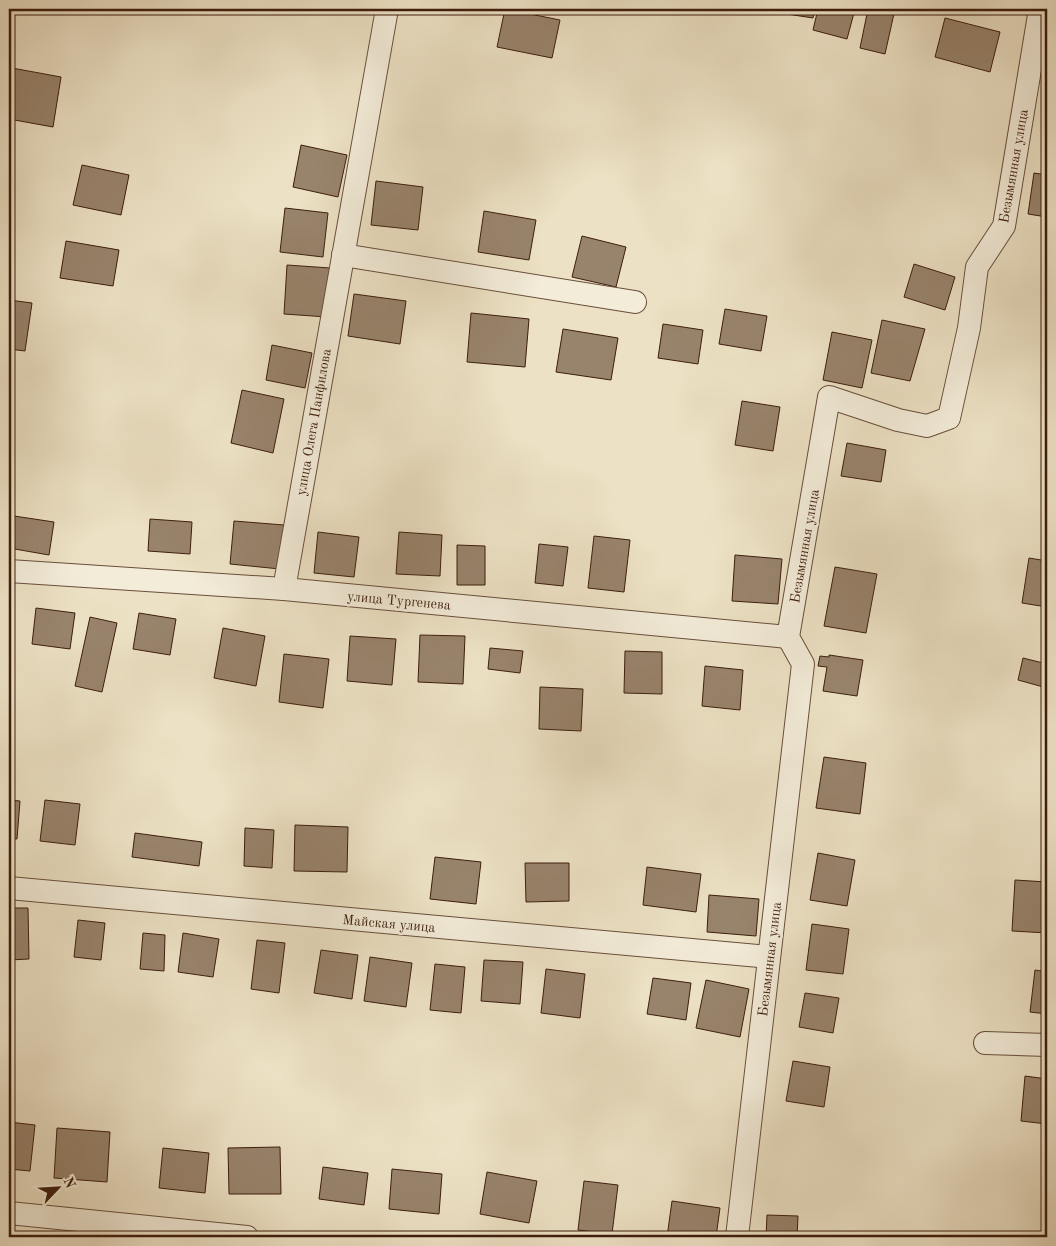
<svg xmlns="http://www.w3.org/2000/svg" width="1056" height="1246" viewBox="0 0 1056 1246" font-family="'Old Standard TT',serif">
<rect width="100%" height="100%" fill="#ece1c4"/>
<filter id="stains"><feTurbulence type="fractalNoise" baseFrequency=".004" numOctaves="4"/><feColorMatrix values="0 0 0 0 .2 0 0 0 0 .09 0 0 0 0 .02 0 0 0 .5 -.17"/></filter>
<radialGradient id="worn" r=".72"><stop offset=".6" stop-color="#630" stop-opacity="0"/><stop offset="1" stop-color="#630" stop-opacity=".3"/></radialGradient>
<g fill="#98836c" stroke="#3d1d0d">
<path d="M505,9L560,20L552,58L497,47Z"/>
<path d="M788,9H815L813,18L787,14Z"/>
<path d="M818,9H855L847,39L813,30Z"/>
<path d="M868,9H895L885,54L860,48Z"/>
<path d="M945,18L1000,32L990,72L935,57Z"/>
<path d="M12,68L61,77L53,127L9,119V86Z"/>
<path d="M301,145L347,155L338,197L293,187Z"/>
<path d="M82,165L129,175L121,215L73,205Z"/>
<path d="M1034,173L1047,175V217L1028,214Z"/>
<path d="M376,181L423,187L418,230L371,225Z"/>
<path d="M285,208L328,213L323,257L280,252Z"/>
<path d="M484,211L536,220L529,260L478,252Z"/>
<path d="M582,236L626,247L616,287L572,277Z"/>
<path d="M66,241L119,250L113,286L60,278Z"/>
<path d="M914,264L955,277L945,310L904,297Z"/>
<path d="M287,265L330,268L327,317L284,314Z"/>
<path d="M354,294L406,301L400,344L348,336Z"/>
<path d="M9,300L32,303L25,351L9,349Z"/>
<path d="M725,309L767,316L761,351L719,344Z"/>
<path d="M471,313L529,319L525,367L467,362Z"/>
<path d="M882,320L925,329L910,381L871,373Z"/>
<path d="M663,324L703,330L698,364L658,358Z"/>
<path d="M563,329L618,338L611,380L556,372Z"/>
<path d="M832,332L872,340L862,388L823,380Z"/>
<path d="M272,345L312,353L305,388L266,380Z"/>
<path d="M242,390L284,399L273,453L231,443Z"/>
<path d="M742,401L780,407L773,451L735,445Z"/>
<path d="M847,443L886,450L881,482L841,476Z"/>
<path d="M14,516L54,522L49,555L9,548Z"/>
<path d="M150,519L192,522L190,554L148,551Z"/>
<path d="M234,521L284,525L280,569L230,564Z"/>
<path d="M318,532L359,537L354,577L314,573Z"/>
<path d="M399,532L442,535L440,576L396,574Z"/>
<path d="M594,536L630,540L624,592L588,588Z"/>
<path d="M539,544L568,547L563,586L535,583Z"/>
<path d="M457,545L485,546V585H457Z"/>
<path d="M735,555L782,559L778,604L732,601Z"/>
<path d="M1029,558L1047,561V607L1022,603Z"/>
<path d="M835,567L877,574L866,633L824,626Z"/>
<path d="M36,608L75,613L70,649L32,644Z"/>
<path d="M139,613L176,619L170,655L133,649Z"/>
<path d="M90,617L117,623L102,692L75,686Z"/>
<path d="M223,628L265,636L256,686L214,678Z"/>
<path d="M420,635L465,636L463,684L418,682Z"/>
<path d="M350,636L396,639L392,685L347,681Z"/>
<path d="M490,648L523,651L520,673L488,669Z"/>
<path d="M625,651L662,652V694L624,693Z"/>
<path d="M284,654L329,659L323,708L279,702Z"/>
<path d="M829,655L863,660L857,696L823,691L827,667L818,666L820,656L829,657Z"/>
<path d="M1023,658L1047,664V688L1018,680Z"/>
<path d="M705,666L743,670L740,710L702,706Z"/>
<path d="M540,687L583,689L581,731L539,729Z"/>
<path d="M824,757L866,763L860,814L816,808Z"/>
<path d="M9,800L20,801L17,839L9,838Z"/>
<path d="M45,800L80,804L75,845L40,841Z"/>
<path d="M295,825L348,827L347,872L294,871Z"/>
<path d="M245,828L274,830L272,868L244,866Z"/>
<path d="M135,833L202,842L199,866L132,857Z"/>
<path d="M818,853L855,860L847,906L810,900Z"/>
<path d="M435,857L481,862L476,904L430,899Z"/>
<path d="M525,863H569V901L526,902Z"/>
<path d="M647,867L701,874L696,912L643,905Z"/>
<path d="M1015,880L1047,882V933L1012,931Z"/>
<path d="M709,895L759,899L756,936L707,932Z"/>
<path d="M9,908H28L29,959L9,960Z"/>
<path d="M78,920L105,923L101,960L74,957Z"/>
<path d="M812,924L849,929L843,974L806,970Z"/>
<path d="M143,933L165,935L164,971L140,969Z"/>
<path d="M183,933L219,939L213,977L178,972Z"/>
<path d="M257,940L285,943L279,993L251,989Z"/>
<path d="M321,950L358,955L352,999L314,993Z"/>
<path d="M370,957L412,963L406,1007L364,1001Z"/>
<path d="M484,960L523,962L520,1004L481,1001Z"/>
<path d="M435,964L465,967L461,1013L430,1010Z"/>
<path d="M546,969L585,974L580,1018L541,1013Z"/>
<path d="M1035,970L1047,972V1014L1030,1012Z"/>
<path d="M653,978L691,983L686,1020L647,1014Z"/>
<path d="M706,980L749,989L740,1037L696,1028Z"/>
<path d="M805,993L839,998L833,1033L799,1027Z"/>
<path d="M793,1061L830,1067L824,1107L786,1101Z"/>
<path d="M1025,1076L1047,1079V1124L1021,1121Z"/>
<path d="M9,1122L35,1125L30,1171L9,1169Z"/>
<path d="M57,1128L110,1132L107,1182L54,1178Z"/>
<path d="M280,1147L281,1194H229L228,1148Z"/>
<path d="M163,1148L209,1153L205,1193L159,1188Z"/>
<path d="M323,1167L368,1173L364,1205L319,1199Z"/>
<path d="M392,1169L442,1174L439,1214L389,1209Z"/>
<path d="M487,1172L537,1181L529,1223L480,1214Z"/>
<path d="M584,1181L618,1185L612,1234L578,1230Z"/>
<path d="M672,1201L720,1208L716,1237H667Z"/>
<path d="M767,1215L798,1216L797,1237H766Z"/>
</g>
<g fill="none" stroke-linecap="round" stroke-linejoin="round">
<defs>
<g id="minor">
<path d="M343,255L635,302"/>
<path d="M9,571L284,589L788,637"/>
<path d="M284,589L387,9"/>
<path d="M9,888L769,957"/>
<path d="M985,1043L1047,1045"/>
<path d="M9,1213L247,1237"/>
<path d="M737,1237L803,664L788,637L829,397L898,420L927,426L949,418L969,328L977,267L1004,226L1040,9"/>
</g>
</defs>
<use href="#minor" stroke="#694e3b" stroke-width="24"/>
<use href="#minor" stroke="#f3ecd9" stroke-width="22"/>
</g>
<g text-anchor="middle" stroke-width="5" stroke-linejoin="round" paint-order="stroke">
<g font-size="14" fill="#3d1d0d" stroke="#f3ecd9">
<text transform="translate(1013 166) rotate(-80)" y="5">Безымянная улица</text>
<text transform="translate(313 422) rotate(-80)" y="5">улица Олега Панфилова</text>
<text transform="translate(804 546) rotate(-80)" y="5">Безымянная улица</text>
<text transform="translate(399 600) rotate(5)" y="5">улица Тургенева</text>
<text transform="translate(389 923) rotate(5)" y="5">Майская улица</text>
<text transform="translate(769 959) rotate(-83)" y="5">Безымянная улица</text>
</g>
</g>
<rect width="1056" height="1246" fill="none" stroke="#ece1c4" stroke-width="30"/>
<rect x="10" y="10" width="1036" height="1226" fill="none" stroke="#3d1d0d" stroke-width="2.5"/>
<rect x="15" y="15" width="1026" height="1216" fill="none" stroke="#3d1d0d"/>
<g transform="translate(58 1188) rotate(65)" stroke="#f3ecd9" stroke-width="4" paint-order="stroke">
<path d="M0-4L9 19L0 12L-9 19Z" fill="#3d1d0d"/>
<text y="-8" font-size="14" font-weight="bold" text-anchor="middle" fill="#3d1d0d">N</text>
</g>
<rect width="100%" height="100%" filter="url(#stains)"/>
<rect width="100%" height="100%" fill="url(#worn)"/>
</svg>
